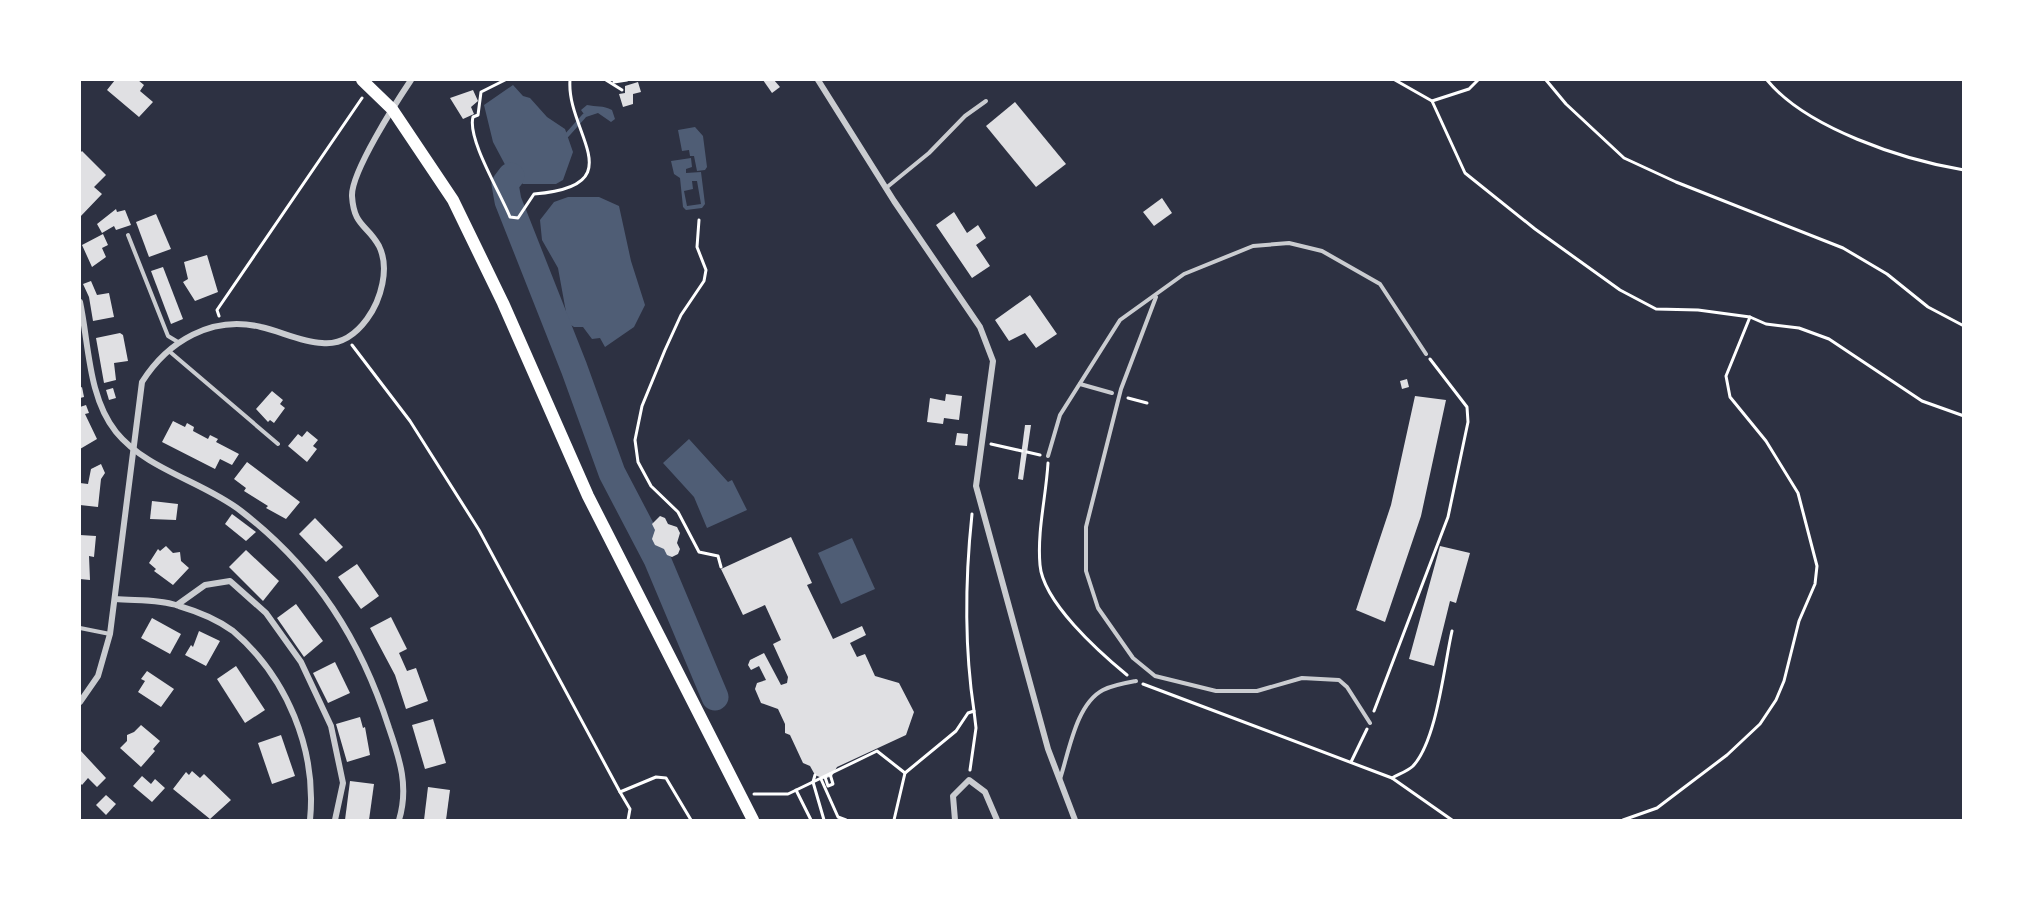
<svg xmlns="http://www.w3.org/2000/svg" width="2043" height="900" viewBox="0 0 2043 900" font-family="Quicksand,sans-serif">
<rect width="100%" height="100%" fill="#2d3142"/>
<g fill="#4f5d75" fill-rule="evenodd">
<path d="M513,85L523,96L530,98L547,117L565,129L573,152L563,180L556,184H523L511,176L493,142L484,105Z"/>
<path d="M587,105C596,107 603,105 612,110L615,119L611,122L598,113L586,117L581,110Z"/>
<path d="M695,127L703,136L707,167L705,170L697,171L694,156H690L689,150L682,151L678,130Z"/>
<path d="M691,158L692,167L686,169V173L701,172L705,204L702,208L686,210L683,207L680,178L674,174L671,161ZM692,181H697L701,204L687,206L684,191L693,189Z"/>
<path d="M568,197H599L619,206L631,261L645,305L634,327L605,347L600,338L592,339L583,327H574L568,323L558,268L542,240L540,220L554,202Z"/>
<path d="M689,439L728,482L732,480L747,510L707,528L694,497L663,463Z"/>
<path d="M852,538L875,589L841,604L818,553Z"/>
</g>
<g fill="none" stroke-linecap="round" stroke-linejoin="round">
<path stroke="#4f5d75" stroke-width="4.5" d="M567,135L584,116"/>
<path stroke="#4f5d75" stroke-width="27" d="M511,176L505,184L508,201L574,368L612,473L657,559L715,697"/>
</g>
<g fill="#e0e0e3">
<path d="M115,80H138L144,85L140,91L153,102L139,117L107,90Z"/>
<path d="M763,80H774L780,87L772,93Z"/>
<path d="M638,82L641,92L633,94V104L623,107L619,94L625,93V86Z"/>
<path d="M473,90L478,101L471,107L474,114L463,119L450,98Z"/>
<path d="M1015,102L1066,164L1036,187L986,126Z"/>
<path d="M82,151L106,175L94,187L102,194L80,217V153Z"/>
<path d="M1162,198L1172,213L1154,226L1143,212Z"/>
<path d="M116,209L117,212L125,210L131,225L116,230L114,226L102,233L97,224Z"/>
<path d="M954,212L967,233L978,225L986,238L976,245L990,266L972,278L936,225Z"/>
<path d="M156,214L171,249L149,257L136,222Z"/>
<path d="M103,234L108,245L102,248L106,257L92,267L82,245Z"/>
<path d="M207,255L218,292L195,301L183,282L188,279L184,262Z"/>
<path d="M163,267L183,319L171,324L151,271Z"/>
<path d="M91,281L97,295L109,293L114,317L93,321L89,297L83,284Z"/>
<path d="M1030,295L1057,334L1036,348L1025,333L1009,341L995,320Z"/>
<path d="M120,333L123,335L128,361L114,363L116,380L104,383L96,338Z"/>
<path d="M1407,379L1409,387L1402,389L1400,381Z"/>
<path d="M82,387L84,397L80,398V388Z"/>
<path d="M113,388L116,398L109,400L106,390Z"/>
<path d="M272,391L283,400L280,404L285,408L274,423L270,420L268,422L256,409Z"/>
<path d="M946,394L962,396L959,420L944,418L943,424L927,422L930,398L945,401Z"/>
<path d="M1415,396L1446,400L1421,516L1385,622L1356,610L1391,505Z"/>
<path d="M86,405L89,413L85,414L97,439L80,449V407Z"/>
<path d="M173,421L185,427L187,423L194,427L193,431L208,439L210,435L218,439L216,442L239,454L232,465L220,459L215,469L162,442Z"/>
<path d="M1025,425H1031L1023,480L1018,479Z"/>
<path d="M307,431L318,440L313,446L317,449L307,462L288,446L298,434L302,437Z"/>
<path d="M957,433L968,434L967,446L955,445Z"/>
<path d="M247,462L300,502L286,519L266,508L268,506L244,491L246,488L234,479Z"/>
<path d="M101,464L105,473L101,479L98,507L80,505V483L88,484L91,469Z"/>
<path d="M152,501L178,504L176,520L150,519Z"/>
<path d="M232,514L256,532L246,541L225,524Z"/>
<path d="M660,516L665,518L668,524L677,527L680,533L677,543L680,549L678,554L672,557L667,555L664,549L655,545L652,539L655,530L652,524Z"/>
<path d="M315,518L343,547L326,562L299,534Z"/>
<path d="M80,535L96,536L94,557L89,556L90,580L80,579Z"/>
<path d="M791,537L812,583L807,585L833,639L862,626L866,635L850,643L857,657L865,654L875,676L899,683L914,712L906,735L837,767L832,776L824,779L815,775L810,766L803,763L790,735L785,733V724L778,709L761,703L755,689L757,683L766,680L759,666L751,670L748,665L750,660L764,653L781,685L787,683L788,677L773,644L781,640L765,605L743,615L721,569Z"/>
<path d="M166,546L173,553L180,552L181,561L189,568L173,585L154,571L156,569L149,563L158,549L160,551Z"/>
<path d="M1440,546L1470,553L1456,603L1450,601L1434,666L1409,659Z"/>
<path d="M246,550L279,581L263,601L229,567Z"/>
<path d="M357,564L379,596L361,609L338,577Z"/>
<path d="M296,604L323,641L304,657L277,618Z"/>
<path d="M391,617L407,649L399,653L407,671L416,668L428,701L406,709L395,675L370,628Z"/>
<path d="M152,618L181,634L170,654L141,638Z"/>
<path d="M199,631L220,641L206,666L185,655L191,645L193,647Z"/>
<path d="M335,662L350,693L328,703L313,673Z"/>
<path d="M236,666L265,710L245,723L217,679Z"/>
<path d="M147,671L174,689L161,707L138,692L145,681L141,679Z"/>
<path d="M360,717L363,728L365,727L370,755L347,762L336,724Z"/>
<path d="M433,719L446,763L425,769L412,725Z"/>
<path d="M141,725L160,741L153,749L155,751L141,767L120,748L127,741V735L134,732Z"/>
<path d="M281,735L295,776L272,784L258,743Z"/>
<path d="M80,750L106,778L97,787L88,778L82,785L80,783Z"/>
<path d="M192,771L200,778L204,774L231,800L210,819L173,789L186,772L189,775Z"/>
<path d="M142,776L151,784L155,779L165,788L152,802L133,786Z"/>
<path d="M350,781L374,784L369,820H345Z"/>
<path d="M428,787L450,790L446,820H424Z"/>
<path d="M106,795L116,804L106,815L96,805Z"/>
</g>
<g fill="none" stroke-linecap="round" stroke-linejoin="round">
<g stroke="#fff" stroke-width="3">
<path d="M505,80L481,92L478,115L473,117C467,139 501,194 510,217L518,218L534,194C635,186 566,133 570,80"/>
<path d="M606,80L622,90"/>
<path d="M1395,80L1432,101L1465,173L1535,229L1620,290L1656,309L1698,310L1750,317L1726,376L1730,397L1766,441L1798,493L1817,566L1815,584L1799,621L1784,681L1776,700L1760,724L1727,755L1657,808L1623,820"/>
<path d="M1546,80L1566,104L1624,158L1676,182L1843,248L1887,274L1928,307L1964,326"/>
<path d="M1767,80C1806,128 1903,160 1964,170"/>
<path d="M614,82L627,80"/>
<path d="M1432,101L1469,89L1478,80"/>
<path d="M699,220L697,247L706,270L704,281L681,315L665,350L642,406L635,440L638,462L651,486L678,512L699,552L718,556L721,567"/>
<path d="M219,316L217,310L362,98"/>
<path d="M1750,317L1766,324L1799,328L1829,339L1922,401L1964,416"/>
<path d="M352,345L410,421L479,530L620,792L656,777L666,778L691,820"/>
<path d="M1128,398L1147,403"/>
<path d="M991,444L1022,451"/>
<path d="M1027,452L1040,455"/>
<path d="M1048,463C1046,497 1037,531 1040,565C1043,602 1099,652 1127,675"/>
<path d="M972,514C965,580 964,645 974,711"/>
<path d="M1143,684L1392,778L1452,820"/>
<path d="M1374,711L1448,517L1468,422L1467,407L1430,359"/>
<path d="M1351,762L1367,729"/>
<path d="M815,775L813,782L824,820"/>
<path d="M825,777L828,786L833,784L830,774"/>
<path d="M1392,778C1399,774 1408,771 1413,766C1437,740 1444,666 1452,631"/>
<path d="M821,779L838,817L846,820"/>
<path d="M796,790L811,820"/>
<path d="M620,792L630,809L628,820"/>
<path d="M754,794H788L877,751L905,773"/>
<path d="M894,820L905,773L956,731L968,713L974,711L976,728L970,770"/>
</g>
<g stroke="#caccd0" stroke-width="4">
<path d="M886,188L929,153L965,116L986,101"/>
<path d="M128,235L168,336L178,342"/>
<path d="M1156,297L1121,389L1086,527V571L1098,608L1133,658L1155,676L1216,691H1257L1302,678L1339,680L1347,687L1370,723"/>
<path d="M169,351L278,444"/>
<path d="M1080,384L1112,393"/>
<path d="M1048,456L1060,415L1120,320L1184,274L1253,246L1289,243L1322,251L1380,284L1426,354"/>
<path d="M80,628L110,634"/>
<path d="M1060,779C1069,752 1076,704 1103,690C1113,685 1125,683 1136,681"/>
</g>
<g stroke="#caccd0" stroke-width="6">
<path d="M818,80L894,201L980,327L993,361L976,486L1048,749L1075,820"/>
<path d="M80,302C89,344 88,397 116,432C147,470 202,481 241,511C316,569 361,640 389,728C400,760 409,787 399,820"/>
<path d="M115,599C135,601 159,599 179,606C196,611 218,620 233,631C287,677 317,750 310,820"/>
<path d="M177,605L205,585L230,581L266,613L301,662L331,726L343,783L335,820"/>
<path d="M80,702L98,676L110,634L142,382C168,341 212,315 261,327C280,331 301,342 322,343C341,345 356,334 367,319C381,300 390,268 379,246C367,224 354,227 352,196C351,172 397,101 411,80"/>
<path d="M955,820L953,796L969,780L985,792L997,820"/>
</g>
<path stroke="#fff" stroke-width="12" d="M362,80L392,109L453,200L503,303L588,496L753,820"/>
</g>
<rect width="2043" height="900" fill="none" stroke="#ffffff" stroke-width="162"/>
</svg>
